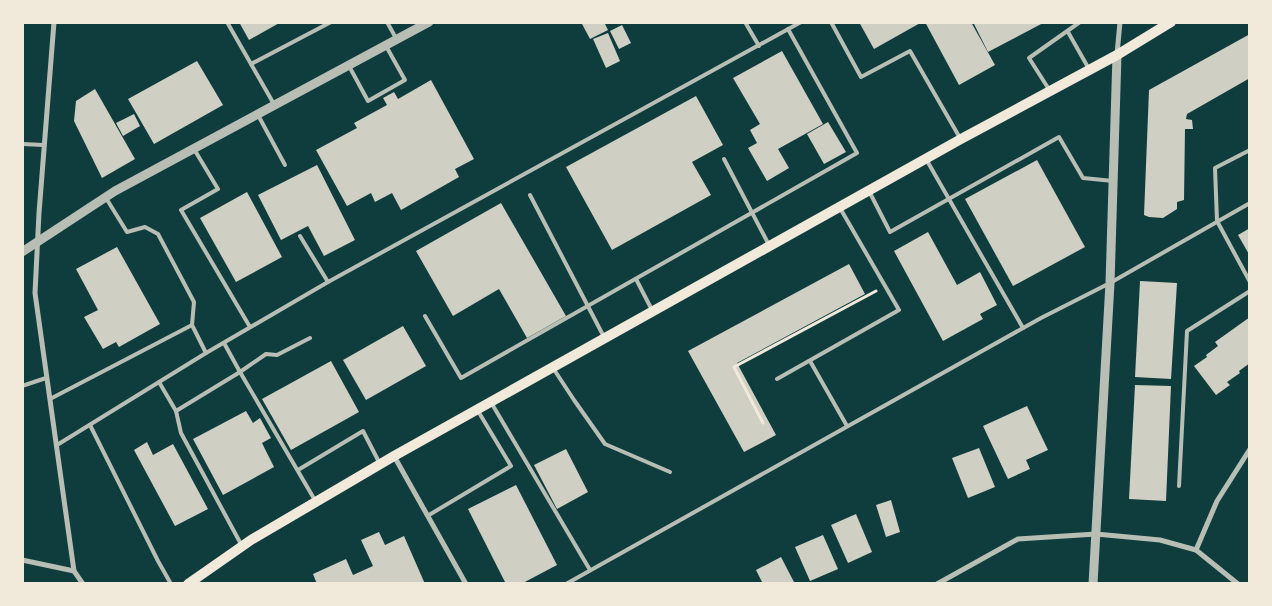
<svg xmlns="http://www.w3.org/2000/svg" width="1272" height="606" viewBox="0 0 1272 606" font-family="Signika,sans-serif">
<rect width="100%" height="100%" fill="#0f3d3e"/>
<g fill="#cfcfc3">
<path d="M239,22H281L249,40Z"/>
<path d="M581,22H604L608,30L590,39Z"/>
<path d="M859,22H922L874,49Z"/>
<path d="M925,22H971L995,65L959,85Z"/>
<path d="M973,22H1045L988,52Z"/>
<path d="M622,25L631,43L619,49L610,31Z"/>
<path d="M608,33L620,61L606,68L593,39Z"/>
<path d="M1250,34V78L1187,114L1186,119L1192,120L1193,129H1185L1184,200L1177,202V209L1163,218L1149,217L1144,215L1149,90Z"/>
<path d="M782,51L823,124L778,149L789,168L767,181L748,148L757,143L750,130L760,124L733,78Z"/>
<path d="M197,61L223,105L154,144L128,99Z"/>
<path d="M431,80L474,159L455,169L459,177L401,210L392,193L375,202L371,193L347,206L316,150L357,128L354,123L387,105L383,98L394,92L398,99Z"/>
<path d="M95,89L135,159L102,178L74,121L76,101Z"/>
<path d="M696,96L723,145L692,162L711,195L612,250L566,167Z"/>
<path d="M134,114L140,126L123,136L116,123Z"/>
<path d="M828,122L846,152L824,164L807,134Z"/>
<path d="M1037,160L1085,247L1013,286L965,199Z"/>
<path d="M317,165L355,240L324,256L308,226L281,240L258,195Z"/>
<path d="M247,192L282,257L236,282L200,218Z"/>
<path d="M501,203L566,316L527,338L499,289L453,316L416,251Z"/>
<path d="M1250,228V256L1238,235Z"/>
<path d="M928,232L957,285L980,272L997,305L980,314L983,319L943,341L894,251Z"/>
<path d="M117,247L160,324L119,347L116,342L103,349L84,317L98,310L76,269Z"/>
<path d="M849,264L865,294L737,363L776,435L744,452L688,351Z"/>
<path d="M1140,281L1177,283L1171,379L1135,377Z"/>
<path d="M1250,317V363L1239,371L1240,373L1227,382L1230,385L1216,395L1194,366L1207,357L1206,355L1218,346L1215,342Z"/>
<path d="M403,326L426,366L366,400L343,360Z"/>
<path d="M331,361L359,412L291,450L262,399Z"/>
<path d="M1135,385L1171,386L1166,501L1129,499Z"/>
<path d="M1027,406L1048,450L1026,460L1030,469L1008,479L983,426Z"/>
<path d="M246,411L253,423L260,418L271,438L262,443L274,467L223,495L193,439Z"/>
<path d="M147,442L153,455L173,444L208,509L175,526L134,450Z"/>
<path d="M979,448L995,487L968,498L952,458Z"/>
<path d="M566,449L588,492L557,509L534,465Z"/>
<path d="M516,485L557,565L521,584H506L468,509Z"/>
<path d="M891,500L900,532L886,537L876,505Z"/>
<path d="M856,514L872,552L848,563L831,525Z"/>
<path d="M379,532L385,545L404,536L425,584H317L313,574L346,559L353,575L373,566L361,540Z"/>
<path d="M823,535L838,569L810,581L795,547Z"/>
<path d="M781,557L795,584H763L756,570Z"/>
</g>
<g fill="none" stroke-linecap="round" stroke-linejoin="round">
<path stroke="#f1e9da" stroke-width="3" d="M763,423L734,367L876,291"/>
<g stroke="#b8beb3" stroke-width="4">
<path d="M227,22L275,106"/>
<path d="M387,22L397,40"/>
<path d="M745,22L759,46"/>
<path d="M831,22L861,77L910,51L960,138"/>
<path d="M1068,32L1089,69"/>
<path d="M251,64L331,22"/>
<path d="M349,66L368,101L405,80L386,46"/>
<path d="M1050,91L1029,58L1080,22"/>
<path d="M258,115L285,165"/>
<path d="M22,144L44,145"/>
<path d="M194,149L218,189L181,210L250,327"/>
<path d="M1250,150L1215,168L1217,221L1250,282"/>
<path d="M724,159L769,245"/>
<path d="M926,159L1023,328"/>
<path d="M869,191L890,232L1059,137L1083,178L1113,181"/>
<path d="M530,195L604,337"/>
<path d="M106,198L127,232L145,227L158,234L194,302L192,325L206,353"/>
<path d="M300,236L328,282"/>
<path d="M636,279L652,310"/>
<path d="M425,316L461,378L857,153L788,29"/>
<path d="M224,343L240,372L266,354L277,355L310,338"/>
<path d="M810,361L847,426"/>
<path d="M553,368L574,400L605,444L670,472"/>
<path d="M777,379L899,310L840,208"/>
<path d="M159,382L176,411L181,433L242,546"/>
<path d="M22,386L46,378"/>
<path d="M50,399L192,325"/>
<path d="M492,404L590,570"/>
<path d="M176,411L240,372L316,502"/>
<path d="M90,425L158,561L171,584"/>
<path d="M57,445L206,353L328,282L801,22"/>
<path d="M298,470L363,431L380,464"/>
<path d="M1179,486L1187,331L1250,291"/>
<path d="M429,515L511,466L478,411"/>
<path d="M566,584L1041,318L1110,283L1250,203"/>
</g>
<g stroke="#b8beb3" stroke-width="5">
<path d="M54,22L39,213L35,293L74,571L83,584"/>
<path d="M1117,54L1120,22"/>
<path d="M394,456L466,584"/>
<path d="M1196,550L1217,501L1250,449"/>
<path d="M22,560L74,571"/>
<path d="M937,584L1018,539L1096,534L1160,540L1196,550L1238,584"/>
</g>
<g stroke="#b8beb3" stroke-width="9">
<path d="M22,252L115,191L429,22"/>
<path d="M1093,584L1110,283L1117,55"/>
</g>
<path stroke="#f1e9da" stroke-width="10" d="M188,584L251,540L394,456L961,139L1117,55L1171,22"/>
</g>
<rect width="1272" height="606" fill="none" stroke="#f1e9da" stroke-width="48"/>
</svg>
